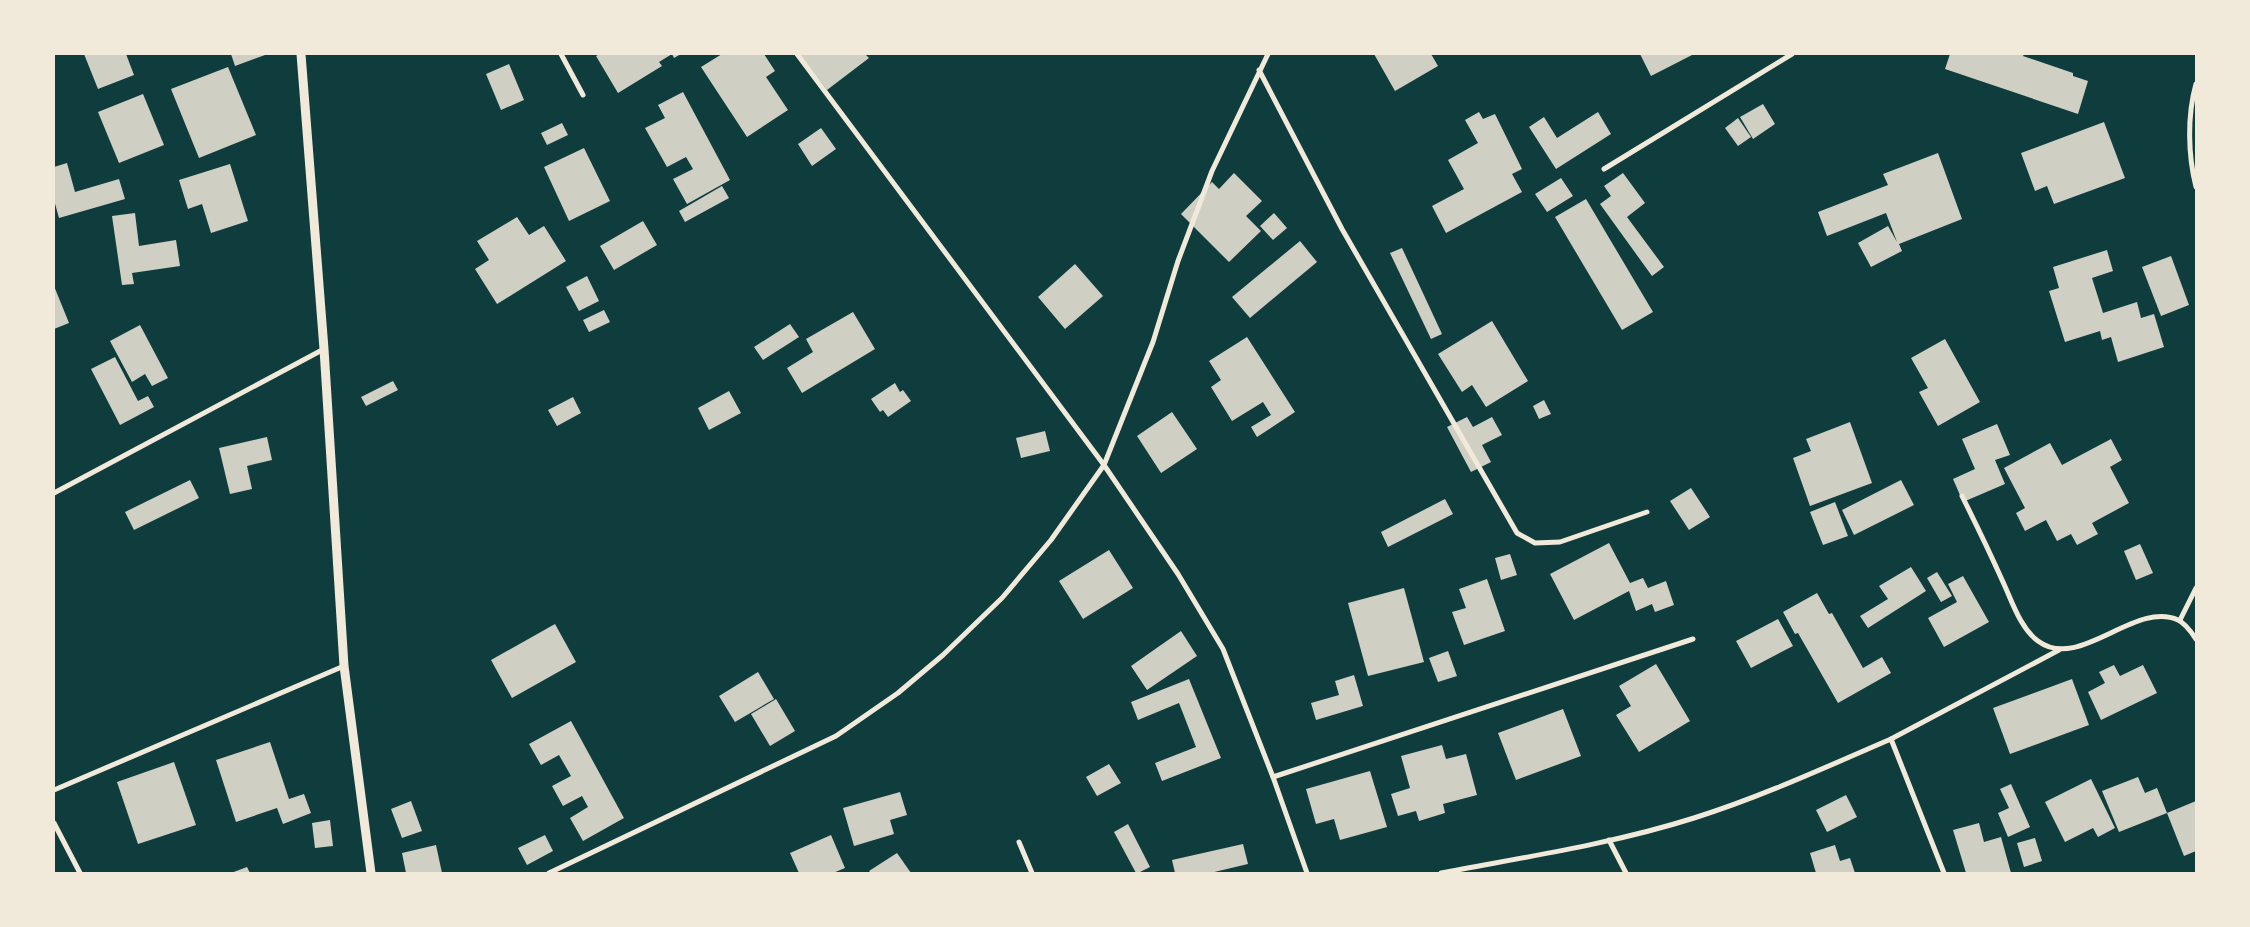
<svg xmlns="http://www.w3.org/2000/svg" width="2250" height="927" viewBox="0 0 2250 927" font-family="'Space Grotesk',sans-serif">
<rect width="100%" height="100%" fill="#0f3d3e"/>
<g fill="#cfcfc3">
<path d="M84,54H126L134,75L98,89Z"/>
<path d="M231,54H265V55L235,66Z"/>
<path d="M600,54H681L674,58L672,54L659,62L662,66L618,93L596,56Z"/>
<path d="M722,54H764L775,71L766,77L788,110L747,137L701,67Z"/>
<path d="M799,54H865L869,58L827,90Z"/>
<path d="M1374,54H1431L1438,66L1395,91Z"/>
<path d="M1640,54H1694L1651,76Z"/>
<path d="M1950,54H2024L2023,56L2073,73V76L2088,81L2078,114L1945,69Z"/>
<path d="M509,64L524,100L501,110L486,74Z"/>
<path d="M228,67L256,135L199,158L171,89Z"/>
<path d="M683,92L730,180L687,204L673,179L693,169L686,157L667,167L645,128L665,118L658,105Z"/>
<path d="M143,94L164,145L119,163L98,112Z"/>
<path d="M1763,104L1775,124L1753,139L1740,117Z"/>
<path d="M1479,112L1483,119L1495,114L1522,169L1512,174L1522,192L1446,233L1432,206L1464,189L1448,160L1478,143L1465,120Z"/>
<path d="M1598,112L1611,134L1556,169L1529,127L1544,117L1557,138Z"/>
<path d="M1738,118L1751,137L1738,146L1725,128Z"/>
<path d="M2104,122L2125,178L2054,204L2047,186L2035,191L2021,153Z"/>
<path d="M562,123L568,135L547,145L541,133Z"/>
<path d="M821,128L836,149L812,166L798,144Z"/>
<path d="M584,148L610,201L569,221L544,167Z"/>
<path d="M1938,153L1962,219L1899,244L1902,251L1871,267L1858,243L1888,226L1897,242L1886,213L1827,236L1818,212L1888,185L1883,174Z"/>
<path d="M67,163L75,192L119,179L125,199L59,218L54,200V167Z"/>
<path d="M230,164L248,221L211,233L202,204L188,209L179,180Z"/>
<path d="M1234,173L1262,201L1246,216L1261,231L1229,262L1181,214L1212,182L1219,189Z"/>
<path d="M1623,173L1645,203L1627,217L1664,267L1652,276L1600,204L1611,196L1604,186Z"/>
<path d="M1561,178L1573,196L1547,212L1535,194Z"/>
<path d="M722,186L729,198L685,222L679,211Z"/>
<path d="M1586,199L1653,312L1622,330L1555,217Z"/>
<path d="M135,213L139,246L176,240L180,266L132,273L134,284L122,285L112,216Z"/>
<path d="M1274,213L1287,228L1273,240L1260,226Z"/>
<path d="M517,217L529,235L544,226L566,261L497,304L475,269L489,260L477,241Z"/>
<path d="M643,221L657,245L614,270L600,246Z"/>
<path d="M1300,241L1317,262L1250,318L1232,297Z"/>
<path d="M1402,248L1442,334L1431,339L1390,253Z"/>
<path d="M2107,250L2113,271L2092,278L2103,313L2137,302L2141,318L2154,314L2164,347L2118,362L2111,337L2102,340L2100,331L2065,342L2049,291L2059,288L2053,267Z"/>
<path d="M2171,256L2189,305L2161,316L2142,267Z"/>
<path d="M1075,264L1103,296L1065,329L1038,297Z"/>
<path d="M587,276L599,301L579,311L566,287Z"/>
<path d="M54,286L69,323L54,329Z"/>
<path d="M604,310L610,322L589,332L583,320Z"/>
<path d="M853,312L875,349L802,393L787,368L813,352L806,339Z"/>
<path d="M1492,321L1528,381L1486,407L1472,385L1462,392L1438,354Z"/>
<path d="M790,324L799,337L763,360L754,347Z"/>
<path d="M140,325L168,378L152,386L145,374L132,382L110,341Z"/>
<path d="M1247,337L1295,412L1257,437L1251,427L1271,415L1263,402L1232,421L1211,387L1221,380L1209,361Z"/>
<path d="M1945,339L1980,402L1938,426L1919,392L1928,388L1911,358Z"/>
<path d="M115,357L138,401L148,396L154,407L120,425L91,369Z"/>
<path d="M393,381L398,390L366,406L361,397Z"/>
<path d="M895,383L900,392L903,390L911,401L888,417L883,410L880,412L871,399Z"/>
<path d="M729,391L741,413L709,430L698,408Z"/>
<path d="M573,397L581,413L557,426L548,410Z"/>
<path d="M1544,400L1551,414L1539,419L1533,406Z"/>
<path d="M1172,412L1197,449L1161,473L1137,436Z"/>
<path d="M1467,417L1473,427L1492,417L1502,435L1482,445L1491,462L1471,472L1447,427Z"/>
<path d="M1850,422L1872,483L1810,506L1793,458L1811,451L1806,439Z"/>
<path d="M1997,424L2010,455L1995,460L2005,484L1963,502L1953,479L1975,469L1962,439Z"/>
<path d="M1045,431L1050,451L1021,458L1016,438Z"/>
<path d="M267,437L272,460L247,466L252,489L230,494L219,448Z"/>
<path d="M2111,439L2122,460L2110,467L2129,503L2092,523L2098,534L2077,545L2071,534L2057,541L2046,520L2025,531L2016,513L2025,508L2004,468L2050,443L2062,465Z"/>
<path d="M190,480L199,498L134,530L125,512Z"/>
<path d="M1901,480L1914,505L1854,535L1842,510Z"/>
<path d="M1691,488L1710,517L1689,530L1670,501Z"/>
<path d="M1445,499L1453,514L1388,547L1381,532Z"/>
<path d="M1835,502L1848,536L1823,545L1810,512Z"/>
<path d="M1609,543L1630,583L1643,578L1648,588L1666,581L1674,605L1655,612L1652,604L1636,611L1629,591L1574,620L1550,574Z"/>
<path d="M2140,544L2153,573L2136,580L2124,551Z"/>
<path d="M1109,550L1133,588L1083,619L1059,581Z"/>
<path d="M1510,554L1517,575L1501,580L1495,558Z"/>
<path d="M1911,567L1926,591L1868,628L1860,616L1888,599L1879,586Z"/>
<path d="M1937,572L1952,596L1941,602L1927,578Z"/>
<path d="M1963,576L1989,622L1944,647L1928,618L1957,602L1948,584Z"/>
<path d="M1487,579L1505,631L1464,645L1452,612L1466,608L1459,589Z"/>
<path d="M1404,588L1424,662L1368,676L1348,603Z"/>
<path d="M1817,593L1829,614L1832,613L1863,668L1882,657L1891,673L1838,703L1798,633L1795,634L1783,612Z"/>
<path d="M1778,619L1793,646L1751,668L1736,641Z"/>
<path d="M555,624L576,662L512,698L491,660Z"/>
<path d="M1181,631L1197,656L1147,690L1131,666Z"/>
<path d="M1448,651L1457,676L1438,682L1429,658Z"/>
<path d="M1656,664L1690,721L1639,752L1616,715L1631,706L1619,686Z"/>
<path d="M2114,665L2120,676L2143,665L2157,693L2101,720L2088,692L2105,683L2099,672Z"/>
<path d="M758,672L774,699L735,722L719,696Z"/>
<path d="M1354,675L1363,706L1316,720L1311,703L1339,695L1335,681Z"/>
<path d="M1189,679L1221,758L1162,781L1155,763L1196,747L1179,703L1138,720L1131,702Z"/>
<path d="M2072,679L2089,725L2010,754L1993,708Z"/>
<path d="M776,699L795,731L770,746L751,714Z"/>
<path d="M1563,709L1581,756L1516,780L1498,733Z"/>
<path d="M571,721L624,818L583,841L570,818L588,807L582,796L563,806L552,786L571,776L559,755L541,765L529,744Z"/>
<path d="M270,742L289,799L304,794L311,813L283,824L277,808L236,822L216,760Z"/>
<path d="M1442,745L1446,759L1466,754L1477,795L1443,804L1445,813L1419,821L1416,811L1398,816L1391,794L1410,788L1401,756Z"/>
<path d="M174,762L196,825L138,844L117,782Z"/>
<path d="M1109,764L1121,783L1097,796L1086,777Z"/>
<path d="M1370,771L1387,827L1340,840L1334,819L1316,824L1306,789Z"/>
<path d="M2138,777L2145,793L2157,788L2167,813L2119,832L2102,791Z"/>
<path d="M2091,779L2115,828L2098,837L2093,828L2065,842L2045,802Z"/>
<path d="M2011,784L2030,827L2008,837L1998,813L2009,808L2000,789Z"/>
<path d="M900,792L907,815L890,820L894,834L854,846L843,808Z"/>
<path d="M1846,795L1857,817L1827,832L1816,810Z"/>
<path d="M411,801L422,831L402,838L391,809Z"/>
<path d="M2196,801V851L2184,856L2167,813Z"/>
<path d="M330,820L333,846L315,848L312,823Z"/>
<path d="M1979,823L1984,842L2001,837L2011,873H1966L1953,830Z"/>
<path d="M1128,824L1150,867L1138,873H1136L1114,832Z"/>
<path d="M545,835L553,851L527,865L518,848Z"/>
<path d="M831,835L845,868L833,873H799L790,853Z"/>
<path d="M2035,838L2042,861L2024,867L2017,843Z"/>
<path d="M1243,844L1248,864L1210,873H1175L1172,860Z"/>
<path d="M436,845L442,873H406L402,853Z"/>
<path d="M1835,845L1840,861L1850,858L1855,873H1816L1810,853Z"/>
<path d="M897,853L911,873H871L869,871Z"/>
<path d="M247,867L250,873H231Z"/>
</g>
<g fill="none" stroke-linecap="round" stroke-linejoin="round">
<g stroke="#f1e9da" stroke-width="5">
<path d="M561,54L583,95"/>
<path d="M797,54L1104,465L1178,574L1223,649L1273,777L1307,873"/>
<path d="M1259,70L1342,229L1517,533L1535,543L1560,542L1647,512"/>
<path d="M2196,84C2187,116 2188,155 2196,187"/>
<path d="M1604,169L1792,54"/>
<path d="M54,493L324,349"/>
<path d="M1962,496C1976,524 1990,553 2003,582C2012,601 2020,628 2038,641C2079,672 2135,600 2178,620C2185,623 2192,633 2196,639"/>
<path d="M2180,620L2196,588"/>
<path d="M1891,739L2059,650"/>
<path d="M1273,777L1693,639"/>
<path d="M54,790L344,666"/>
<path d="M54,823L80,873"/>
<path d="M1609,840L1626,873"/>
<path d="M1019,842L1032,873"/>
<path d="M549,873L836,736L898,693L943,655L1002,598L1051,540L1104,465L1153,342L1178,261L1212,171L1268,54"/>
<path d="M1441,873C1525,857 1612,844 1694,818C1761,797 1826,767 1891,739L1944,873"/>
</g>
<path stroke="#f1e9da" stroke-width="9" d="M301,54L324,349L344,666L371,873"/>
</g>
<rect width="2250" height="927" fill="none" stroke="#f1e9da" stroke-width="110"/>
</svg>
